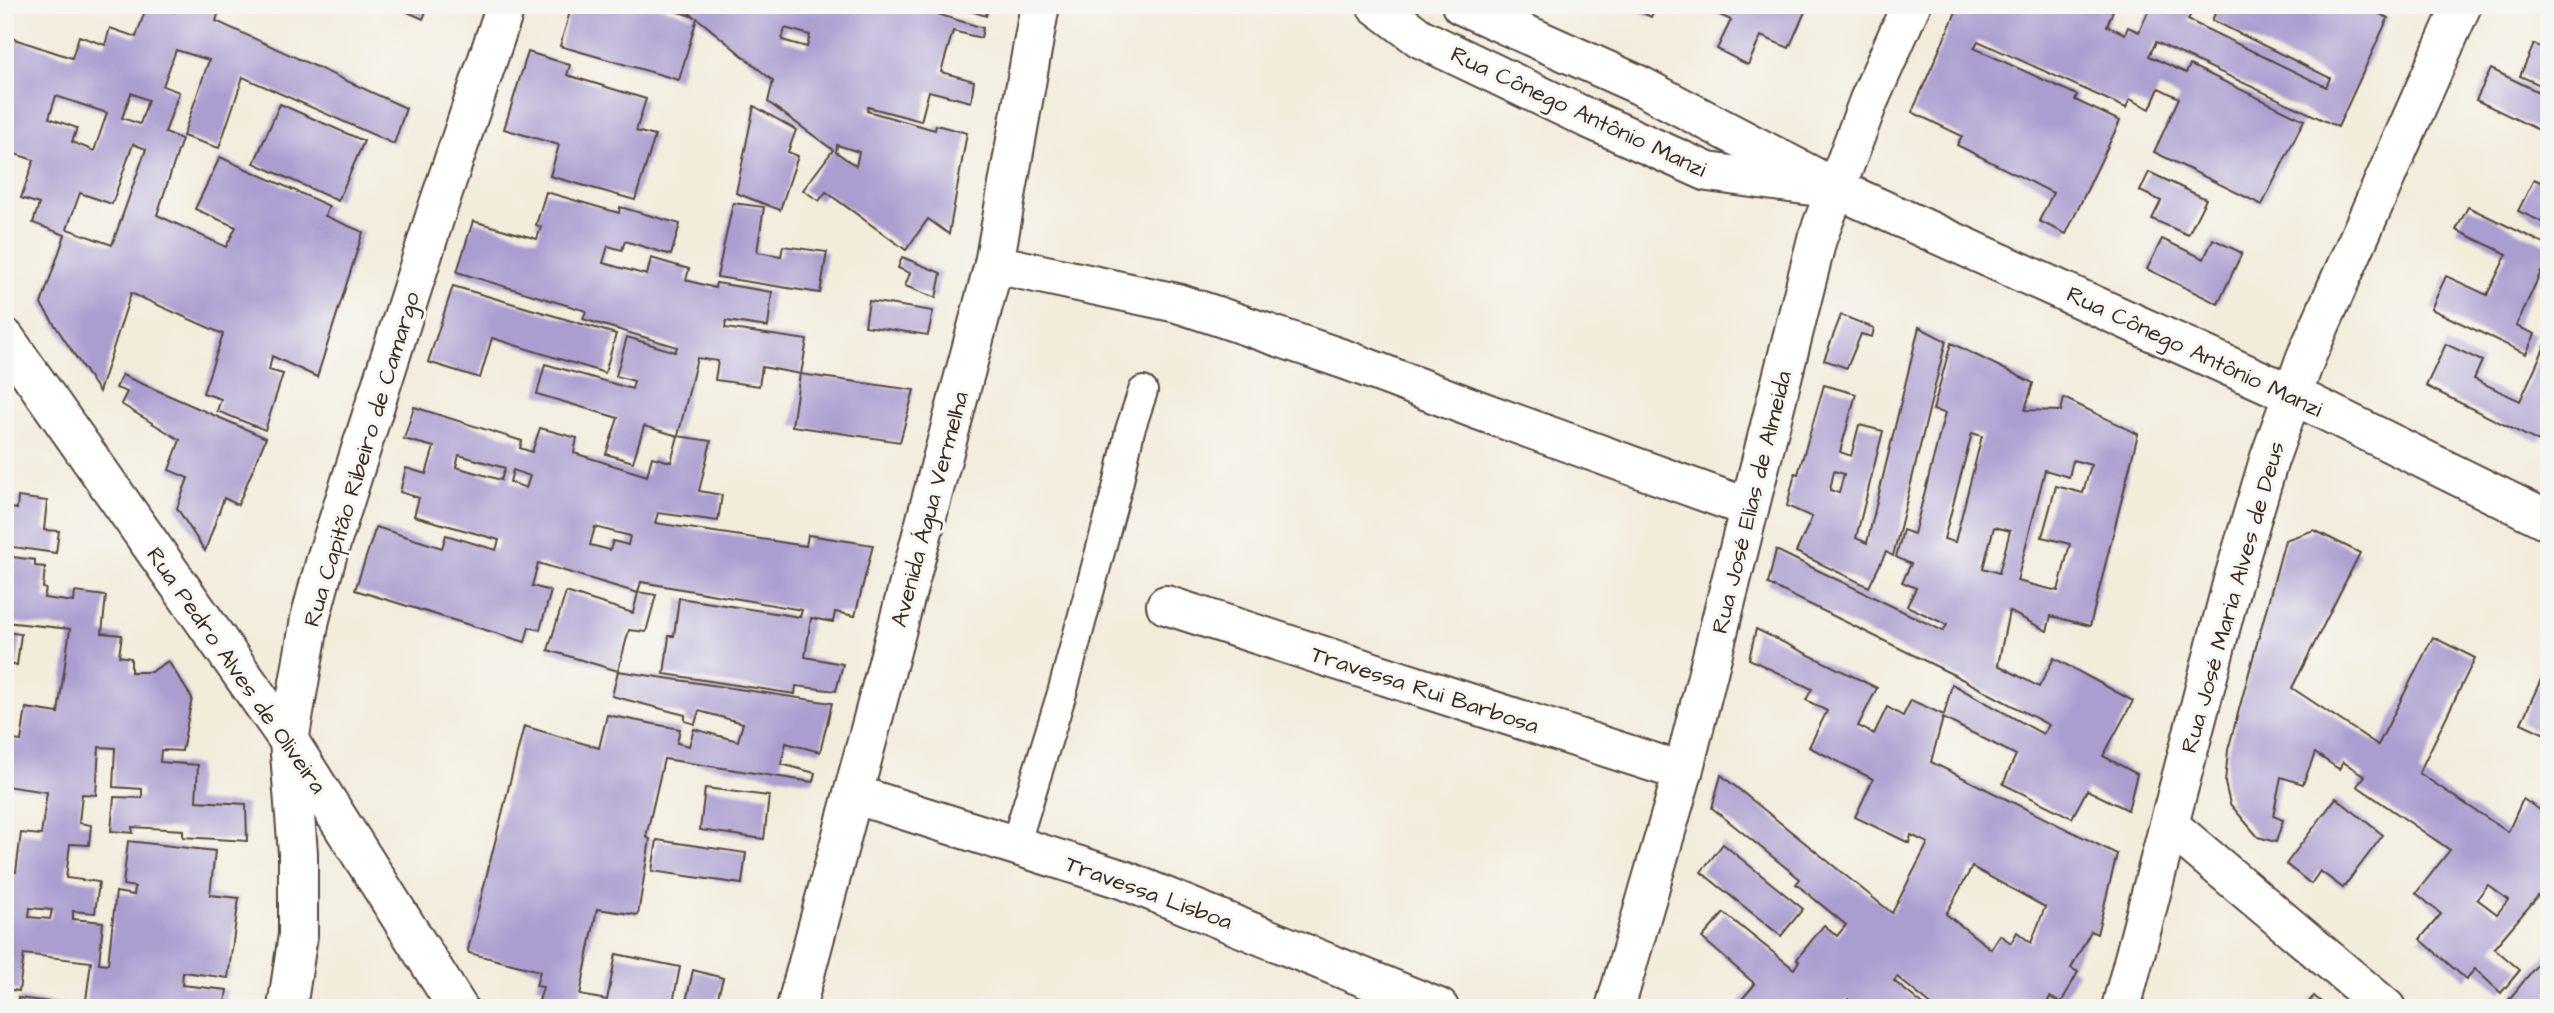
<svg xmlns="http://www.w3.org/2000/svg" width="2554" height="1013" viewBox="0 0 2554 1013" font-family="'Architects Daughter',sans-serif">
<rect width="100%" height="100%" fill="#f6f6f2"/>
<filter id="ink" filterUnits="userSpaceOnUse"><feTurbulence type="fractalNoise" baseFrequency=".0143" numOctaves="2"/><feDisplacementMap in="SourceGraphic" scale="14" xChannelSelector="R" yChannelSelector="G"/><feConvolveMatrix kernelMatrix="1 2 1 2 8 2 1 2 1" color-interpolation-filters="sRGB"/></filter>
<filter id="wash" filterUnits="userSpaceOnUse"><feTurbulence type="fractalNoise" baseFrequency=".00686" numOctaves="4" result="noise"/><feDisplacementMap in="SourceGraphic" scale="28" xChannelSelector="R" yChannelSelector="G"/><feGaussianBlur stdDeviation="1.57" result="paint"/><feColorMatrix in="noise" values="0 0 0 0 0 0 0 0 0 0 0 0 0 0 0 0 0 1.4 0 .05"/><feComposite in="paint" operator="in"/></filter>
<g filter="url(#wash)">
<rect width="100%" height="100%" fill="#f2ecdb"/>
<g id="blocks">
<g fill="#aa9ed0" fill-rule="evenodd">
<path d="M147,5L174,12L176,5H221L216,21L406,108L394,144L243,77L219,148L183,136L209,60L176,50L163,86L179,92L165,133L182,139L157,215L226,247L236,227L195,209L220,157L329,206L325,216L363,232L317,377L272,356L269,370L283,374L265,430L217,411L221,399L203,393L223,334L131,293L99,392L41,304L65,235L33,223L39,204L21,198L34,160L5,151V36L72,58L79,36L105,45L110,28L136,37ZM131,93L148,100L140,124L122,118ZM56,96L107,113L94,151L72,142L77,128L49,118ZM133,144L146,149L112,245L67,229L80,193L112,204Z"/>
<path d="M392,5H429L423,19Z"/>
<path d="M572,5H654L695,17L678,5H908L983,28L981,38L953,31L941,72L974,81L971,102L929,91L921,121L868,107L867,111L935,130L936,125L967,133L949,234L928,219L906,250L826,192L819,201L803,190L833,150L768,102L773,81L697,18L679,80L560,46ZM785,28L810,35L807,47L782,40ZM837,145L859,152L856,166L836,152Z"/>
<path d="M952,5H988L986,16Z"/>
<path d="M1626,5H1657L1651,17Z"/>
<path d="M1697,5H1808L1789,48L1761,36L1748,65L1717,49L1731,20Z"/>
<path d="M1959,5H2115L2107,26L2125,34L2128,27L2139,32L2151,5H2180L2192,11L2188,20L2326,87L2330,78L2212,20L2219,5H2362L2388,18L2338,127L2156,42L2149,56L2186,73L2190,65L2304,120L2262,205L2154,152L2179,98L2159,88L2150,109L2130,99L2126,108L1978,41L1974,48L2077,95L2075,100L2120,121L2066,234L2039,221L2053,193L1957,145L1962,136L1912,112Z"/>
<path d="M2534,44L2549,51V89L2520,76Z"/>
<path d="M528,52L570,65L567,75L646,99L636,131L655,136L635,200L550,176L559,145L504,129Z"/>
<path d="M2491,69L2549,97V135L2476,100Z"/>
<path d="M280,104L364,141L338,201L254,163Z"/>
<path d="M754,106L796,130L788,152L798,156L780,210L736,193Z"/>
<path d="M2149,172L2206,199L2188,235L2152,219L2161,201L2140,191Z"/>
<path d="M2534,179L2549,186V225L2518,211Z"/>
<path d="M546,192L619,213L620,207L680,224L671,255L625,241L622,250L608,246L603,263L647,275L651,258L689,269L686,280L715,288L716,283L772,292L768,327L726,321L725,328L807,340L801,374L762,367L759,386L715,380L718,361L697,358L678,436L644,426L633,462L606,454L618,418L537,394L545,364L632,389L634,381L616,376L627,337L675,352L677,347L583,319L586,311L457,272L473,221L537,239L541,227L536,225Z"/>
<path d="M733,203L764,207L757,252L781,256L783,246L827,252L820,293L717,277Z"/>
<path d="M2468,207L2549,246V275L2541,272L2516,326L2535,334L2526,354L2431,309L2446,276L2487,295L2507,254L2456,230Z"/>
<path d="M2162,239L2204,259L2213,239L2242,253L2218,304L2147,269Z"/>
<path d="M902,257L941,273L936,298L905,286L910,273L898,268Z"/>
<path d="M453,286L616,334L605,373L492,338L480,378L428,362Z"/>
<path d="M869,301L933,311L928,335L865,326Z"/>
<path d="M1841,315L1874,328L1872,337L1861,334L1847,368L1824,360Z"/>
<path d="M1919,327L1946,341L1893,556L1886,552L1869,587L1796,552L1812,517L1787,506L1795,473L1798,474L1824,385L1856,394L1840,452L1851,456L1859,425L1883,431L1856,538L1867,543ZM1834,471L1844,474L1839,493L1830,490Z"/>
<path d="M2549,337V435L2544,433L2539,442L2426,386L2446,344L2482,361L2474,379L2520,401Z"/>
<path d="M1951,343L2033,383L2025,410L2061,411L2064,398L2138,434L2090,626L2051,616L2047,631L2009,611L1998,665L2039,687L2054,658L2133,701L2103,756L2137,774L2128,810L2087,790L2072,818L2003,784L2016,755L1943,718L1931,762L2117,854L2097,934L2091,931L2071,968L2078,972L2061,1003L2050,997L2044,1008H1935L1897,977L1894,981L1927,1008H1858L1848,999L1842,1008H1741L1737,1005L1755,984L1702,938L1724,913L1794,969L1799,961L1797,959L1824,925L1837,936L1846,925L1796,884L1800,879L1712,808L1721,775L1892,913L1928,843L1911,835L1909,843L1855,817L1873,779L1809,747L1827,711L1806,700L1812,689L1749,659L1756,629L1877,688L1858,726L1874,734L1887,707L1903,716L1911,700L1944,715L1952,684L2043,734L2049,725L1954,675L1768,584L1776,550L1943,631L1947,625L1907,606L1916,588L1902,582L1911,564L1896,557L1903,530L1914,534L1945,413L1933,410ZM1972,433L1982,436L1955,542L1944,539ZM2073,460L2091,465L2083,493L2056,486L2042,537L2070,544L2058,591L2017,581L2045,470L2069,477ZM1994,527L2010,531L1999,573L1983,568ZM1972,867L2045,907L2031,943L2017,932L2011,943L2000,935L1991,949L1946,914Z"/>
<path d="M800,374L914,390L900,442L792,426Z"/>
<path d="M122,375L266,438L238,505L224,498L205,551L177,508L188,478L169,470L180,440L121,404L127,392L116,388Z"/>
<path d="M414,407L522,441L520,448L532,452L540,428L577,438L574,453L647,476L652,457L671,462L678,436L711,441L699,491L722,495L718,521L658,513L655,523L806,546L808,535L873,545L855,616L835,612L833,622L811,618L805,657L843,664L836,691L796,686L795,694L664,674L669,636H674L679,598L800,617L802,610L641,582L638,592L656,595L646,632L629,630L618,671L548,650L566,592L633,613L638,593L538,563L532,586L551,591L540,630L529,627L525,642L355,590L376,527L442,548L446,535L496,550L499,540L414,516L419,498L400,492L406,468L426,474L434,447L404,439ZM459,455L505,468L501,480L456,467ZM513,470L530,476L526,488L510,482ZM595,527L630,536L628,545L613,541L610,550L590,545Z"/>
<path d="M18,497L47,501L44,530L59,531L56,553L5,546V507L17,509Z"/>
<path d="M2314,530L2360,553L2292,688L2378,745L2433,637L2475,658L2419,773L2508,832L2523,799L2549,816V894L2543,890L2494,948L2520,970L2501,993L2475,969L2466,979L2420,939L2441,914L2416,893L2450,850L2357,786L2365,776L2343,762L2339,769L2315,753L2303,784L2281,777L2273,816L2283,820L2276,842L2258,837L2230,804L2225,783L2228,750L2285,540ZM2488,885L2508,900L2497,914L2477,899Z"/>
<path d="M5,556L35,560V566L45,567L43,588L46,589L44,598L74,602L75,592L106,596L102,633L122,635L119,656L131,658V672H151L168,661L192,698L182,751L161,750L160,762L198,765L196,801L246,804L247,841L183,837V830L132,827L133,833L111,831L114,797L142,798V789L113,787L115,748L99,747L96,795L82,794L79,823L91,825L89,845L70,844L66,878L99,882L95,913L73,911V919L103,922L99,963L108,964L116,892L134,895L135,887L123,885L128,841L215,851L210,895L239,898L228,978L183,972L182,985L227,990L224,1008H85L91,962L24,954L19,991L5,989V871L16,872L21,833L41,835L47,792L5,786V739L21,741L26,708L58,713L70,629L5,622ZM30,908L52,910L50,919L29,917Z"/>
<path d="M5,632L21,634L17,665L5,663Z"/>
<path d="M2549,662V736L2521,723Z"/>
<path d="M618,671L832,703L820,752L786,743L781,764L815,773L813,782L664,759L646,837L650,839L638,915L597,909L580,995L607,1000L616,954L680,967L672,1008H537L543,987L536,986L540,971L469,953L468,950L524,726L599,748L607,715L680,729L677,743L689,746L694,729L738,741L743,723L699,711L695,724L685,721V715L612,696Z"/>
<path d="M705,788L769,796L764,839L700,830Z"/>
<path d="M2336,798L2383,835L2343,888L2320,871L2311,884L2286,864Z"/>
<path d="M657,840L746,853L742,884L652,871Z"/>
<path d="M1723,844L1803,909L1781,936L1701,872Z"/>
<path d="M2549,950V1008H2502Z"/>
<path d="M693,970L723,978L715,1008L686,1002Z"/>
<path d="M2314,996L2328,1008H2304Z"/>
<path d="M18,998L81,1006V1008H17Z"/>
</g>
</g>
</g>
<g filter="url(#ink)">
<use href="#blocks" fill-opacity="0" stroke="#56473a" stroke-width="2"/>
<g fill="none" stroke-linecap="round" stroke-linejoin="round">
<defs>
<path id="service" d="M1015,845L1062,693L1118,485L1130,430L1143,391"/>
<g id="minor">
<path d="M994,264L1177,303L1220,317L1349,361L1478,410L1749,508"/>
<path d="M5,338L289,741L458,1008"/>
<path d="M1166,605L1683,772"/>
<path d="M853,794L1124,880L1439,1008"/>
<path d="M2169,825L2386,1008"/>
<path d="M287,1008L298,935V853L289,741L310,619L327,556L438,207L506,5"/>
<path d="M796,1008L994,264L1040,5"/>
<path d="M1615,1008L1683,772L1817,239L1869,100L1911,5"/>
<path d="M2121,1008L2232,584L2269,460L2306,357L2462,5"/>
</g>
<g id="tertiary">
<path d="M1376,5L1420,38L1587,118L1708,172L1812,186"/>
<path d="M1461,5L1639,85L1837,189L2293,395L2549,521"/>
</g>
</defs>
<use href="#service" stroke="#56473a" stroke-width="32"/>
<use href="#minor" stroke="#56473a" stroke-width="42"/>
<use href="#tertiary" stroke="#56473a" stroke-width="42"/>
<use href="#service" stroke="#fff" stroke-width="28"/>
<use href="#minor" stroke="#fff" stroke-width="38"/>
<use href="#tertiary" stroke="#fff" stroke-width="38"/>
</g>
</g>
<g text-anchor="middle" stroke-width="6" stroke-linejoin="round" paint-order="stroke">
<g font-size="23" fill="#3b2a1e" stroke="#f6f6f2">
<text transform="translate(1579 111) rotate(25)" y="8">Rua Cônego Antônio Manzi</text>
<text transform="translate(2195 351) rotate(25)" y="8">Rua Cônego Antônio Manzi</text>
<text transform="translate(361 459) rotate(-73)" y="8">Rua Capitão Ribeiro de Camargo</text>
<text transform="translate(1751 502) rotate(-76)" y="8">Rua José Elias de Almeida</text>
<text transform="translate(929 509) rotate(-75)" y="8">Avenida Água Vermelha</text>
<text transform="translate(2232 597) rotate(-74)" y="8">Rua José Maria Alves de Deus</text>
<text transform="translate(237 670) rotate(55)" y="8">Rua Pedro Alves de Oliveira</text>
<text transform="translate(1425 689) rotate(18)" y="8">Travessa Rui Barbosa</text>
<text transform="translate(1149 892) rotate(20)" y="8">Travessa Lisboa</text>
</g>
</g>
<rect width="2554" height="1013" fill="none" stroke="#f6f6f2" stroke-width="28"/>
</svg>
